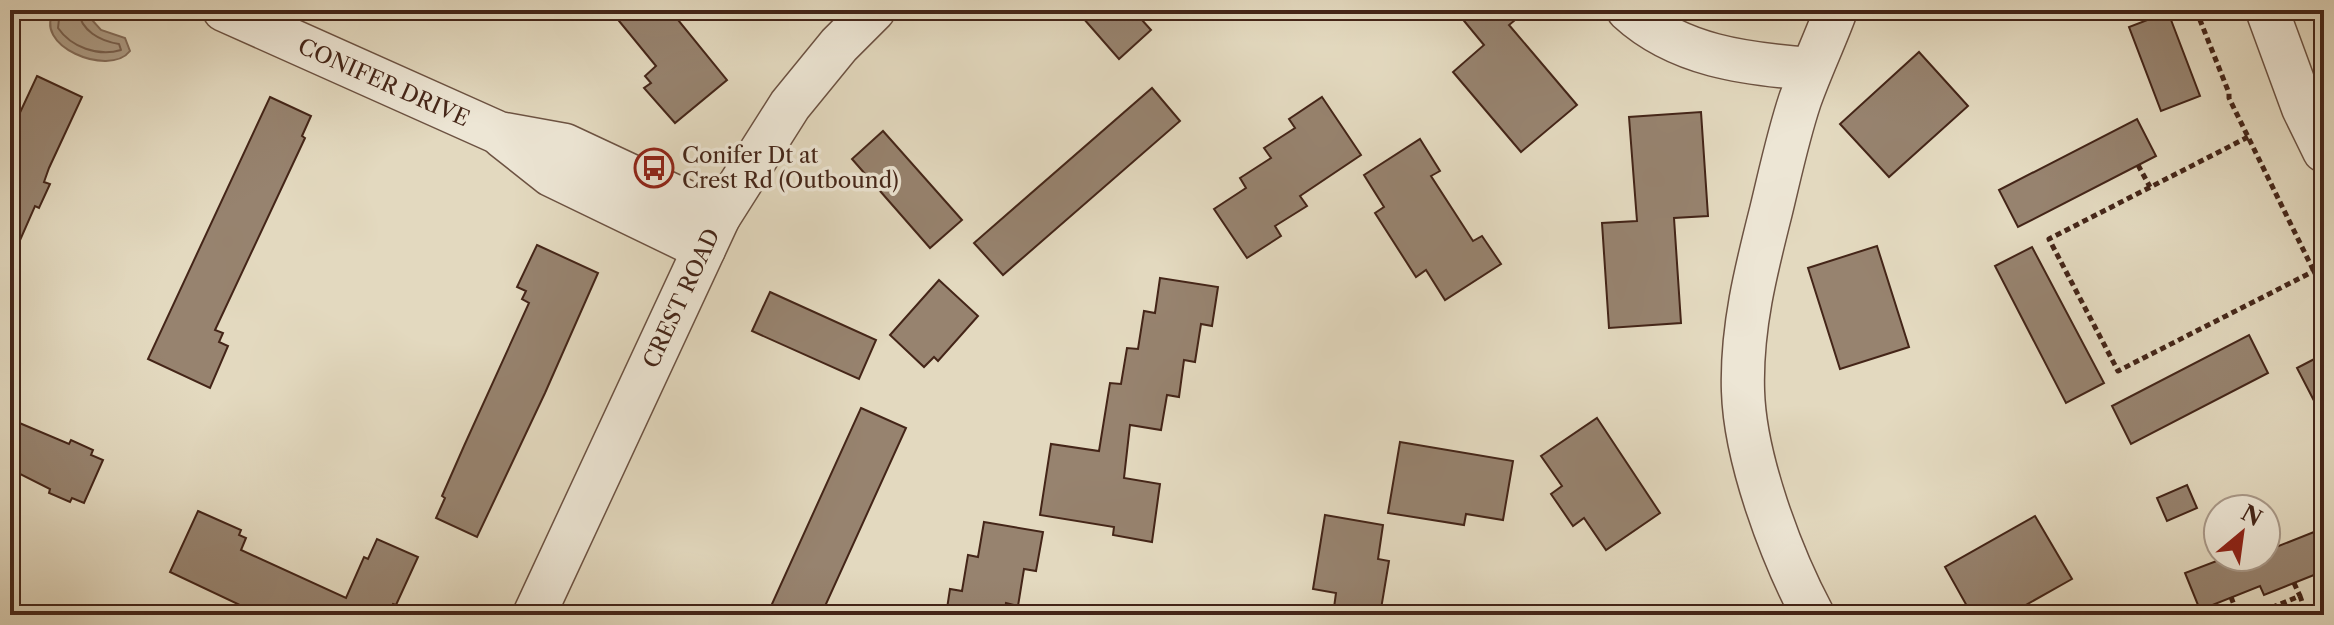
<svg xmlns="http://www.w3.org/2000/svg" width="2334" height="625" viewBox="0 0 2334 625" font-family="'Libre Caslon Text',serif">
<rect width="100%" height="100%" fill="#e3d9bf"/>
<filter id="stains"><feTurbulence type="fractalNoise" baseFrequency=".0025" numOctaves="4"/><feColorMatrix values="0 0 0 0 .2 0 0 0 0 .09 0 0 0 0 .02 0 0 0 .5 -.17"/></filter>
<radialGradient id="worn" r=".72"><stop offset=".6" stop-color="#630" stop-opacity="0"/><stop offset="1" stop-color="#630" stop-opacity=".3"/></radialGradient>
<path fill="#ad9c86" stroke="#836c5a" stroke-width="2" d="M55,10H83L101,30L125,38L130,51C109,78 30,45 55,10Z"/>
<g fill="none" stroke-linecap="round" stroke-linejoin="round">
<path stroke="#78604f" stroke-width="2" d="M60,10L58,28C71,47 98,57 121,50L119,44C100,41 81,31 78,10"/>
</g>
<g fill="#97836f" stroke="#442518" stroke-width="2">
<path d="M610,10H670L727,80L675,123L644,88L651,83L645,76L656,66Z"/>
<path d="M1076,10H1133L1151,30L1119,59Z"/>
<path d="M1455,10H1527L1509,25L1577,105L1521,152L1453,72L1484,45Z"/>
<path d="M2168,12L2200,96L2161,111L2129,27Z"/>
<path d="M1919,52L1968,106L1889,177L1840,124Z"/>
<path d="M37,76L82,97L49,168L44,182L50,184L39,208L35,206L10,263V134Z"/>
<path d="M1152,88L1180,121L1003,275L974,243Z"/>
<path d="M270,97L311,116L302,136L305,138L215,330L223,333L219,342L228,346L210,388L148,359Z"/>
<path d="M1322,97L1361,155L1300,196L1307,206L1275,226L1281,236L1247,258L1214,209L1246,188L1240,178L1271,158L1264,148L1295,128L1289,119Z"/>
<path d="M1701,112L1708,216L1674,218L1681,323L1609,328L1602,223L1637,221L1629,117Z"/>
<path d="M2137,119L2156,156L2018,227L1999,190Z"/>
<path d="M883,131L962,220L930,248L852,159Z"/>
<path d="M1420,139L1440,171L1431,176L1473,241L1482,236L1501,264L1445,300L1426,270L1416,277L1375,213L1384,207L1364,175Z"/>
<path d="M537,245L598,273L545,393L477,537L436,518L445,498L442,496L464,446L529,303L522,299L526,291L517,287Z"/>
<path d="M1877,246L1909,347L1840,369L1808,268Z"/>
<path d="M2032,247L2104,383L2066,403L1995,266Z"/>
<path d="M1160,278L1218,287L1212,326L1201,324L1195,362L1184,360L1179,397L1167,395L1161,430L1130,425L1124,478L1160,484L1152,542L1113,535L1114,527L1040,515L1051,444L1099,451L1110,383L1121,384L1127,348L1138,349L1144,311L1155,313Z"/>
<path d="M939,280L978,316L938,361L934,357L924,367L890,335Z"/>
<path d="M770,292L876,340L859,379L752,331Z"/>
<path d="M2249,335L2268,373L2131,444L2112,406Z"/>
<path d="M2324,354V420L2297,368Z"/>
<path d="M861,408L906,428L821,615H767Z"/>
<path d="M1597,418L1660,513L1606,550L1584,518L1573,526L1551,494L1562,486L1541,456Z"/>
<path d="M10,419L69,444L71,440L93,450L91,455L103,460L84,503L72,498L70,502L49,493L50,489L10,469Z"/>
<path d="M1400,442L1513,461L1503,520L1466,514L1464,525L1388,513Z"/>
<path d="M2187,485L2197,508L2167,521L2157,498Z"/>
<path d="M198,511L241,530L239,535L246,538L241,550L346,598L364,557L368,559L377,539L418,557L396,605L393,604L388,615H261L170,572Z"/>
<path d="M1325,515L1383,525L1378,559L1389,561L1380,615H1333L1336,593L1313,589Z"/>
<path d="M2035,516L2072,579L2008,615H1972L1945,567Z"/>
<path d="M984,522L1043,532L1036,571L1024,569L1018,606L1006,603L1004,615H946L950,589L962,591L968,555L978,557Z"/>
<path d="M2324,528V571L2264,595L2260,586L2200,610L2185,573L2227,557H2266V551Z"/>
</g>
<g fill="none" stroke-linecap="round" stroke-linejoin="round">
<defs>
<g id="minor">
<path d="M224,10L499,133L565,145L719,217"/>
<path d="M1628,10C1678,56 1746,64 1811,69"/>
<path d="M2267,10L2303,108L2324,151"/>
<path d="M503,137L551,175L704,249"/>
<path d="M534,615L719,217L790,105L839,45L874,10"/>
<path d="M1813,615C1781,555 1745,459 1743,391C1741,329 1756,270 1771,211C1780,174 1788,136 1800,100C1811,69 1825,40 1836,10"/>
</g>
</defs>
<use href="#minor" stroke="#6c5242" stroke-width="45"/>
<g stroke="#442518" stroke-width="5" stroke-dasharray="6 4" stroke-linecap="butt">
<path d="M2196,10L2229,93V98L2324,292"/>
<path d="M2248,137L2049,239L2118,371L2314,271"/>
<path d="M2138,165L2150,187"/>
<path d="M2294,583L2300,596"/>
<path d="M2231,597L2238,615"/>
<path d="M2253,615L2300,596L2305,610"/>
</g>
<use href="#minor" stroke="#ede6d5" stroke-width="42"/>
</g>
<defs>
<symbol id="bus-ring" viewBox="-11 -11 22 22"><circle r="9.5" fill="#ede6d5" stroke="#8f2418" stroke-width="1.5"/><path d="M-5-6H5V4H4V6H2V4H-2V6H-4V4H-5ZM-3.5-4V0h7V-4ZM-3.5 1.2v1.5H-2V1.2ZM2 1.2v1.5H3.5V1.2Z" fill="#8f2418"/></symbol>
</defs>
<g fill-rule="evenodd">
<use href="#bus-ring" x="632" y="146" width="44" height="44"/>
</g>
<g text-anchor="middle" stroke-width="7" stroke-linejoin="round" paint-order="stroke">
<g font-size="22" fill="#442518" stroke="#ede6d5">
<text transform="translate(384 82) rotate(24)" y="8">CONIFER DRIVE</text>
<text transform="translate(681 298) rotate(-65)" y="8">CREST ROAD</text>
</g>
<g font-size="22" fill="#442518" stroke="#ede6d5" text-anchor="start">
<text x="682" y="163">Conifer Dt at<tspan x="682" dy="25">Crest Rd (Outbound)</tspan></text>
</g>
</g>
<rect width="2334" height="625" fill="none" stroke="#e3d9bf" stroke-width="40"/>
<rect x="12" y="12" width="2310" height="601" fill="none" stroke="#442518" stroke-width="4"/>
<rect x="20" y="20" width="2294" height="585" fill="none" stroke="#442518" stroke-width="2"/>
<g transform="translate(2242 533) rotate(29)"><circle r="38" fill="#ede6d5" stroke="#a99989" stroke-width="2"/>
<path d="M0-6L14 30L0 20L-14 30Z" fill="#8f2418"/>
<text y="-12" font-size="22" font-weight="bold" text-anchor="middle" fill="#442518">N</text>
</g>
<rect width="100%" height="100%" filter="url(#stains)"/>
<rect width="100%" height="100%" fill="url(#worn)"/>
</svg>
